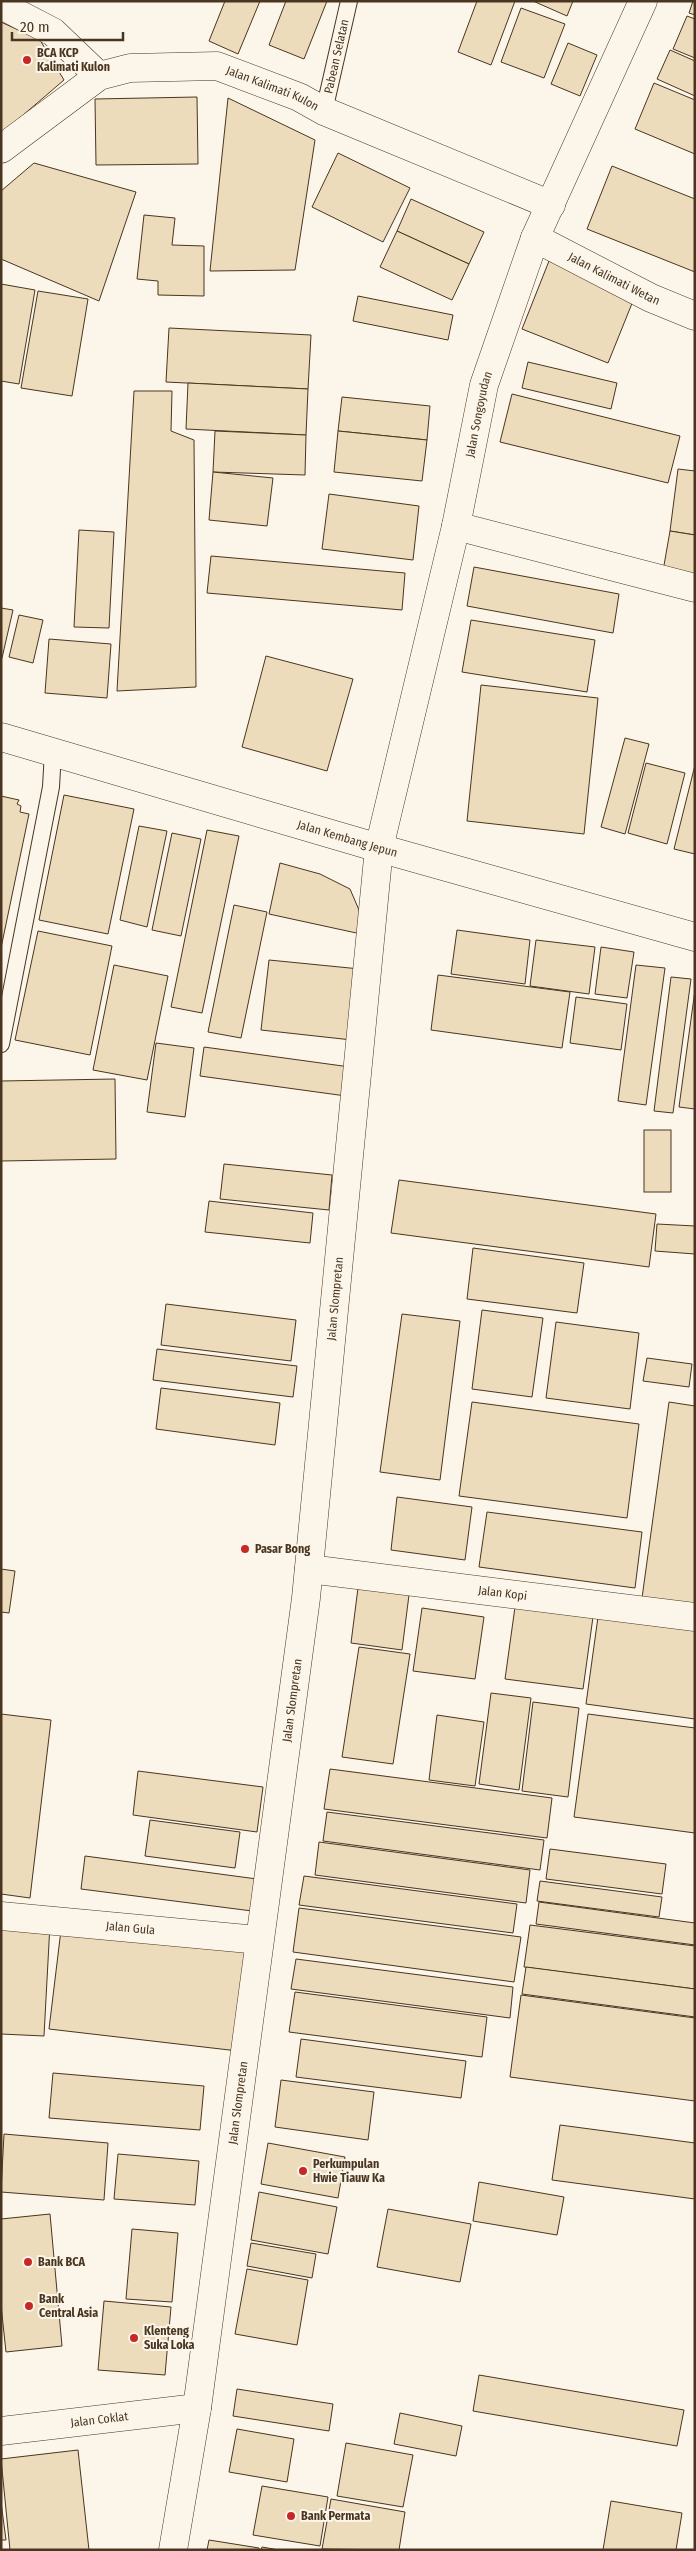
<svg xmlns="http://www.w3.org/2000/svg" width="696" height="2551" viewBox="0 0 696 2551" font-family="'Fira Sans Condensed',sans-serif">
<rect width="100%" height="100%" fill="#fbf6e9"/>
<g fill="#ecdcbc" stroke="#4a3520">
<path d="M225,1H260L238,54L209,41Z"/>
<path d="M286,1H327L304,59L269,45Z"/>
<path d="M477,1H515L491,65L458,52Z"/>
<path d="M533,1H573L567,16Z"/>
<path d="M693,1H695V15L689,13Z"/>
<path d="M521,8L565,24L544,78L501,62Z"/>
<path d="M687,16L695,19V58L673,49Z"/>
<path d="M1,22L40,40L64,80L1,134Z"/>
<path d="M568,43L597,55L580,96L551,84Z"/>
<path d="M670,50L695,61V96L657,79Z"/>
<path d="M654,83L695,100V154L635,129Z"/>
<path d="M197,97L198,164L96,165L95,99Z"/>
<path d="M228,98L315,140L295,270L210,271Z"/>
<path d="M338,153L410,188L383,242L312,207Z"/>
<path d="M34,163L136,192L99,301L1,259V191Z"/>
<path d="M612,166L695,199V272L587,229Z"/>
<path d="M411,199L484,232L469,264L397,231Z"/>
<path d="M144,215L175,218L172,245L204,246V296L158,295V281L137,279Z"/>
<path d="M397,231L469,264L452,300L380,267Z"/>
<path d="M549,261L635,296L608,363L522,329Z"/>
<path d="M1,284L35,290L19,384L1,381Z"/>
<path d="M38,291L88,299L72,396L21,388Z"/>
<path d="M358,296L453,315L448,340L353,321Z"/>
<path d="M169,328L311,335L308,389L166,382Z"/>
<path d="M528,362L617,383L611,409L522,388Z"/>
<path d="M188,383L308,389L306,435L186,429Z"/>
<path d="M134,391H172L171,431L194,440L196,687L117,691Z"/>
<path d="M512,394L680,436L668,483L500,442Z"/>
<path d="M342,397L430,406L427,440L338,431Z"/>
<path d="M215,431L306,435L305,475L213,472Z"/>
<path d="M338,431L427,440L422,481L334,472Z"/>
<path d="M678,469L695,471V535L670,531Z"/>
<path d="M213,472L273,478L267,526L209,520Z"/>
<path d="M329,494L419,506L413,560L322,549Z"/>
<path d="M79,530L114,532L109,628L74,627Z"/>
<path d="M670,531L695,535V577L663,571Z"/>
<path d="M211,556L405,573L402,610L207,593Z"/>
<path d="M474,567L619,594L613,633L467,606Z"/>
<path d="M1,608L13,610L2,658H1Z"/>
<path d="M19,615L43,620L33,663L9,657Z"/>
<path d="M471,620L595,640L587,692L462,672Z"/>
<path d="M49,639L111,644L107,698L45,693Z"/>
<path d="M266,656L353,679L327,771L242,747Z"/>
<path d="M481,685L598,698L584,834L467,821Z"/>
<path d="M625,738L649,744L625,834L601,827Z"/>
<path d="M646,763L685,773L667,844L628,833Z"/>
<path d="M695,765V854L674,849Z"/>
<path d="M64,795L134,809L108,934L39,920Z"/>
<path d="M1,796L19,800L17,804L21,806L20,812L29,814L1,948Z"/>
<path d="M139,826L167,831L147,927L120,920Z"/>
<path d="M207,830L239,836L202,1013L171,1007Z"/>
<path d="M172,833L201,839L181,936L152,930Z"/>
<path d="M280,863L320,874L350,889L359,910L361,934L269,914Z"/>
<path d="M234,905L267,912L241,1038L208,1032Z"/>
<path d="M457,930L530,940L525,984L451,974Z"/>
<path d="M38,931L112,946L90,1055L15,1040Z"/>
<path d="M536,940L595,947L589,994L530,986Z"/>
<path d="M601,947L634,952L627,998L595,994Z"/>
<path d="M269,960L360,969L352,1040L261,1030Z"/>
<path d="M114,965L168,976L147,1080L93,1070Z"/>
<path d="M636,965L665,968L646,1105L618,1101Z"/>
<path d="M438,975L570,992L562,1048L431,1030Z"/>
<path d="M671,977L691,979L673,1113L654,1111Z"/>
<path d="M695,990V1109L679,1107Z"/>
<path d="M576,997L627,1004L621,1050L570,1043Z"/>
<path d="M156,1043L194,1048L185,1117L147,1112Z"/>
<path d="M204,1047L350,1067L346,1096L200,1076Z"/>
<path d="M115,1079L116,1159L1,1161V1081Z"/>
<rect x="644" y="1130" width="27" height="62"/>
<path d="M224,1164L332,1175L329,1210L220,1199Z"/>
<path d="M399,1180L656,1214L649,1267L391,1233Z"/>
<path d="M209,1201L313,1213L310,1243L205,1232Z"/>
<path d="M657,1224L695,1226V1254L655,1251Z"/>
<path d="M473,1248L584,1263L577,1313L467,1299Z"/>
<path d="M166,1304L296,1320L291,1361L161,1345Z"/>
<path d="M482,1310L543,1318L532,1397L472,1389Z"/>
<path d="M402,1314L460,1321L440,1480L380,1472Z"/>
<path d="M556,1322L639,1333L630,1409L546,1398Z"/>
<path d="M157,1349L297,1366L293,1397L153,1380Z"/>
<path d="M647,1358L692,1364L689,1387L643,1381Z"/>
<path d="M161,1388L280,1403L275,1445L156,1429Z"/>
<path d="M472,1402L639,1424L627,1518L459,1496Z"/>
<path d="M669,1402L695,1406V1605L642,1598Z"/>
<path d="M397,1497L472,1507L465,1560L391,1550Z"/>
<path d="M487,1512L642,1532L635,1588L479,1567Z"/>
<path d="M1,1569L15,1571L9,1613L1,1612Z"/>
<path d="M359,1580L410,1587L402,1650L351,1643Z"/>
<path d="M515,1607L593,1617L583,1689L505,1679Z"/>
<path d="M422,1608L484,1617L475,1679L413,1671Z"/>
<path d="M598,1617L695,1629V1719L586,1704Z"/>
<path d="M359,1647L410,1654L393,1764L342,1757Z"/>
<path d="M491,1693L531,1698L519,1790L479,1784Z"/>
<path d="M533,1702L579,1708L568,1797L522,1791Z"/>
<path d="M1,1714L51,1720L30,1898L1,1894Z"/>
<path d="M588,1714L695,1728V1833L574,1817Z"/>
<path d="M437,1715L484,1722L475,1786L429,1780Z"/>
<path d="M330,1769L552,1798L547,1838L324,1809Z"/>
<path d="M138,1771L263,1787L257,1832L133,1815Z"/>
<path d="M327,1812L544,1840L540,1870L323,1841Z"/>
<path d="M150,1820L240,1832L235,1868L145,1856Z"/>
<path d="M319,1842L530,1870L526,1903L315,1875Z"/>
<path d="M550,1849L666,1864L662,1894L546,1879Z"/>
<path d="M85,1856L257,1879L252,1911L81,1889Z"/>
<path d="M304,1876L517,1904L513,1933L299,1905Z"/>
<path d="M540,1881L662,1897L659,1917L537,1901Z"/>
<path d="M539,1902L695,1923V1945L536,1924Z"/>
<path d="M299,1908L521,1937L514,1982L293,1952Z"/>
<path d="M1,1920L50,1924L44,2036L1,2034Z"/>
<path d="M530,1925L695,1946V1989L524,1967Z"/>
<path d="M61,1930L250,1952L238,2051L49,2029Z"/>
<path d="M296,1959L513,1987L510,2018L291,1989Z"/>
<path d="M526,1967L695,1989V2017L522,1994Z"/>
<path d="M295,1992L487,2017L482,2057L289,2032Z"/>
<path d="M521,1995L695,2018V2101L510,2077Z"/>
<path d="M301,2039L466,2061L461,2098L296,2077Z"/>
<path d="M53,2073L204,2086L200,2130L49,2118Z"/>
<path d="M281,2080L374,2092L368,2140L275,2127Z"/>
<path d="M560,2125L695,2143V2199L552,2180Z"/>
<path d="M4,2134L108,2143L104,2200L1,2192Z"/>
<path d="M268,2143L345,2157L338,2198L261,2184Z"/>
<path d="M118,2154L199,2161L195,2205L114,2199Z"/>
<path d="M479,2182L564,2197L557,2235L473,2221Z"/>
<path d="M259,2192L337,2207L328,2254L251,2240Z"/>
<path d="M388,2209L471,2224L460,2282L377,2267Z"/>
<path d="M50,2214L62,2346L6,2352L1,2305V2219Z"/>
<path d="M132,2229L178,2233L172,2302L126,2299Z"/>
<path d="M251,2243L316,2254L312,2278L247,2266Z"/>
<path d="M247,2269L308,2280L297,2345L235,2334Z"/>
<path d="M104,2301L171,2307L165,2375L98,2370Z"/>
<path d="M479,2375L684,2410L677,2446L473,2411Z"/>
<path d="M237,2389L333,2404L329,2431L233,2416Z"/>
<path d="M400,2413L462,2426L456,2456L394,2444Z"/>
<path d="M237,2429L294,2439L287,2482L229,2472Z"/>
<path d="M346,2443L413,2455L403,2507L337,2496Z"/>
<path d="M78,2450L89,2550H10L1,2459Z"/>
<path d="M262,2486L328,2497L320,2546L253,2535Z"/>
<path d="M331,2499L405,2512L399,2550L322,2549Z"/>
<path d="M611,2501L682,2513L676,2550H603Z"/>
<path d="M1,2502L6,2540H1Z"/>
<path d="M209,2540L259,2548V2550H207Z"/>
<path d="M262,2547L279,2550H261Z"/>
</g>
<g fill="none" stroke-linecap="round" stroke-linejoin="round">
<defs>
<g id="lane">
<path id="s1" d="M324,111L349,1"/>
<path d="M1,1044L51,787L53,751"/>
</g>
<g id="street">
<path d="M1,5L53,32L99,76"/>
<path id="s2" d="M1,149L99,76L130,68L217,66L299,97L324,111L551,205"/>
<path id="s3" d="M535,238L651,298L695,316"/>
<path d="M456,526L695,588"/>
<path id="s4" d="M379,848L456,526L484,385L535,238L643,1"/>
<path id="s5" d="M309,1569L695,1617"/>
<path id="s6" d="M1,1916L259,1940"/>
<path id="s7" d="M1,2431L197,2408"/>
</g>
<g id="secondary">
<path id="s8" d="M173,2550L197,2408L306,1598L379,848"/>
</g>
<g id="primary">
<path id="s9" d="M1,737L379,848L695,937"/>
</g>
</defs>
<use href="#lane" stroke="#4a3520" stroke-width="18"/>
<use href="#street" stroke="#4a3520" stroke-width="29"/>
<use href="#secondary" stroke="#4a3520" stroke-width="29"/>
<use href="#primary" stroke="#4a3520" stroke-width="29"/>
<use href="#lane" stroke="#fbf6e9" stroke-width="16"/>
<use href="#street" stroke="#fbf6e9" stroke-width="28"/>
<use href="#secondary" stroke="#fbf6e9" stroke-width="28"/>
<use href="#primary" stroke="#fbf6e9" stroke-width="28"/>
</g>
<g fill="#c62828" stroke="#fbf6e9" stroke-width="2">
<circle cx="27" cy="60" r="5"/>
<circle cx="245" cy="1549" r="5"/>
<circle cx="303" cy="2171" r="5"/>
<circle cx="28" cy="2262" r="5"/>
<circle cx="29" cy="2306" r="5"/>
<circle cx="134" cy="2338" r="5"/>
<circle cx="291" cy="2516" r="5"/>
</g>
<g text-anchor="middle" stroke-width="4" stroke-linejoin="round" paint-order="stroke">
<g font-size="12" font-weight="bold" fill="#4a3520" stroke="#fbf6e9" text-anchor="start">
<text x="37" y="57">BCA KCP<tspan x="37" dy="14">Kalimati Kulon</tspan></text>
<text x="255" y="1553">Pasar Bong</text>
<text x="313" y="2168">Perkumpulan<tspan x="313" dy="14">Hwie Tiauw Ka</tspan></text>
<text x="38" y="2266">Bank BCA</text>
<text x="39" y="2303">Bank<tspan x="39" dy="14">Central Asia</tspan></text>
<text x="144" y="2335">Klenteng<tspan x="144" dy="14">Suka Loka</tspan></text>
<text x="301" y="2520">Bank Permata</text>
</g>
<g font-size="12" fill="#4a3520" stroke="#fbf6e9">
<text dy="4" stroke="none"><textPath href="#s1" startOffset="56">Pabean Selatan</textPath></text>
<text dy="4" stroke="none"><textPath href="#s2" startOffset="301">Jalan Kalimati Kulon</textPath></text>
<text dy="4" stroke="none"><textPath href="#s3" startOffset="89">Jalan Kalimati Wetan</textPath></text>
<text dy="4" stroke="none"><textPath href="#s4" startOffset="445">Jalan Songoyudan</textPath></text>
<text dy="4" stroke="none"><textPath href="#s9" startOffset="361">Jalan Kembang Jepun</textPath></text>
<text dy="4" stroke="none"><textPath href="#s8" startOffset="1262">Jalan Slompretan</textPath></text>
<text dy="4" stroke="none"><textPath href="#s5" startOffset="195">Jalan Kopi</textPath></text>
<text dy="4" stroke="none"><textPath href="#s8" startOffset="858">Jalan Slompretan</textPath></text>
<text dy="4" stroke="none"><textPath href="#s6" startOffset="130">Jalan Gula</textPath></text>
<text dy="4" stroke="none"><textPath href="#s8" startOffset="452">Jalan Slompretan</textPath></text>
<text dy="4" stroke="none"><textPath href="#s7" startOffset="99">Jalan Coklat</textPath></text>
</g>
</g>
<rect width="696" height="2551" fill="none" stroke="#4a3520" stroke-width="5"/>
<path d="M12 32v8h111v-8" fill="none" stroke="#4a3520" stroke-width="2.5"/>
<text x="20" y="32" font-size="15" fill="#4a3520" stroke="#fbf6e9" stroke-width="4" paint-order="stroke">20 m</text>
</svg>
